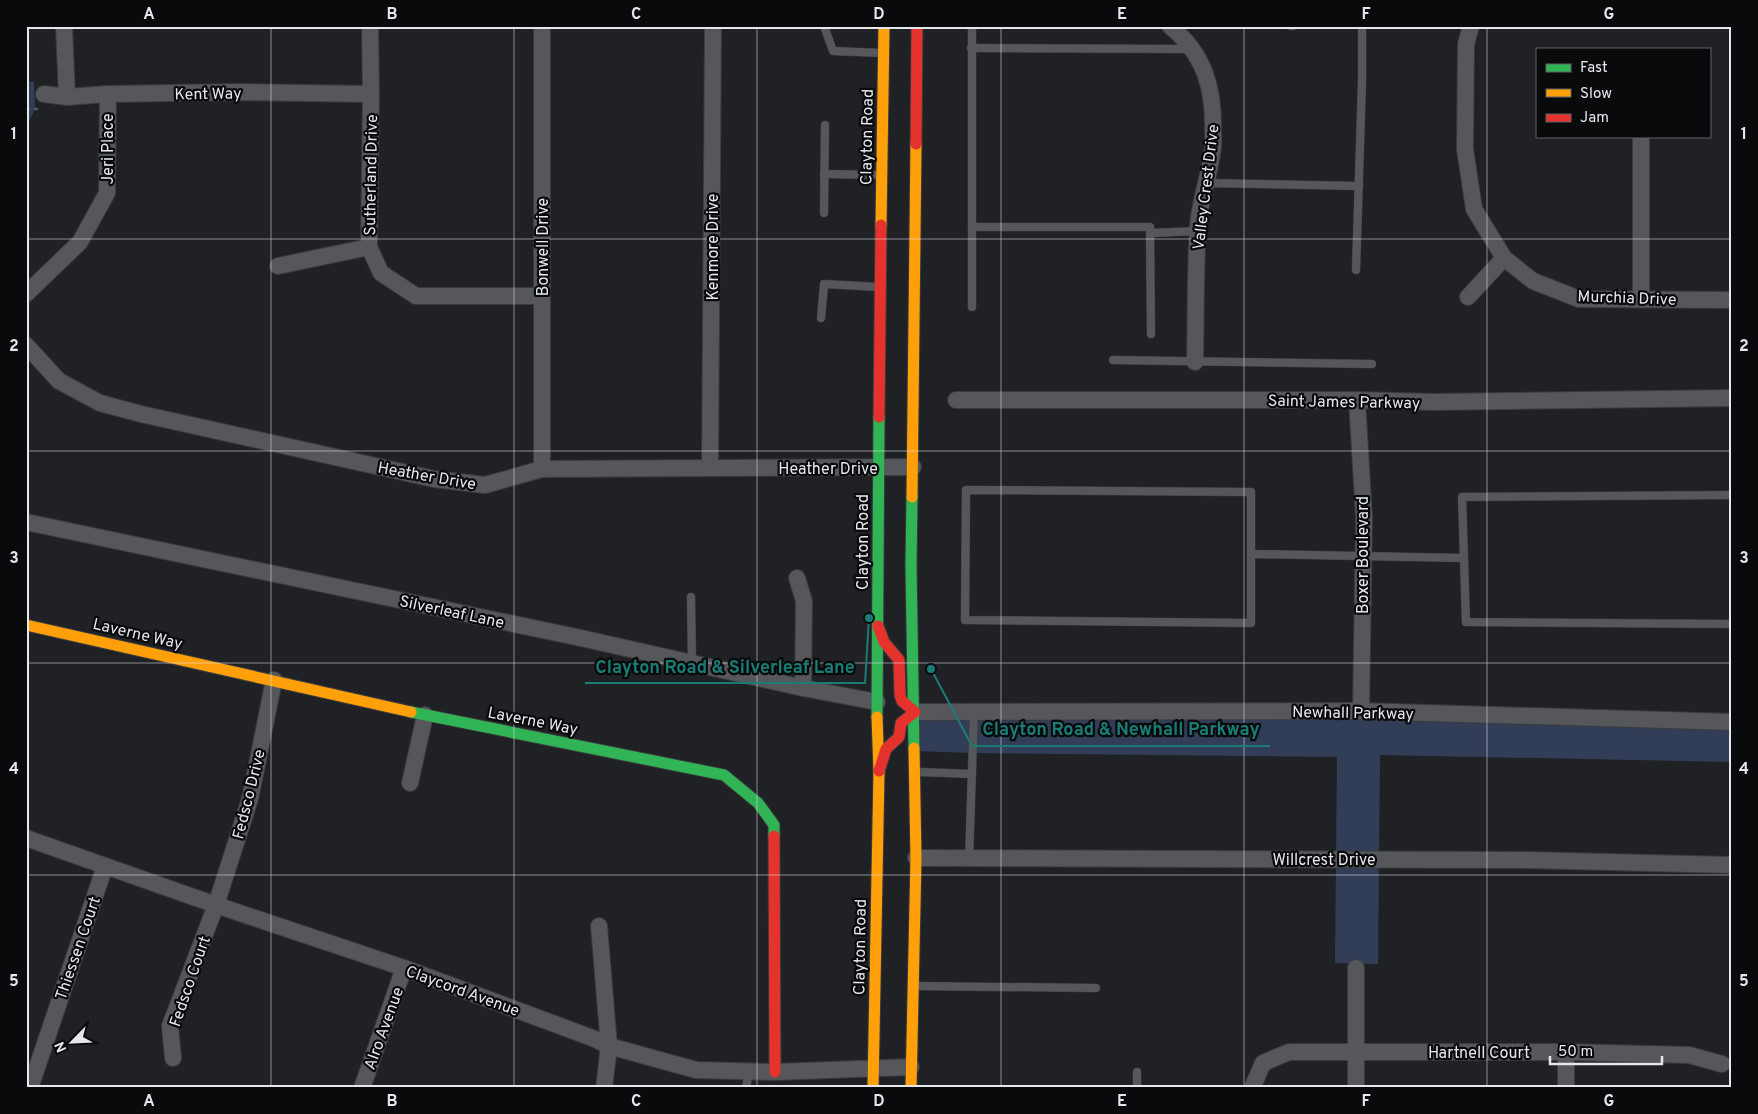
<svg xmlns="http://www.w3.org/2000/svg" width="1758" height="1114" viewBox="0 0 1758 1114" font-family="Overpass,sans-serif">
<rect width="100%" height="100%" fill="#1f2124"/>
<g fill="#323e57">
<path d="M26,81L34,82L35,109L26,128Z"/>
<path d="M915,712L1732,722V762L1380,755L1378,964L1335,963L1337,757L973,753L915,751Z"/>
</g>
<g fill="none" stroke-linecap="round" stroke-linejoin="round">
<defs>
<g id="lane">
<path d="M824,26L833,51L882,53"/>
<path d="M972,26V307"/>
<path d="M1291,26H1293"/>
<path d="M971,48L1190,49"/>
<path d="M824,174L880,175"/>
<path d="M1207,183L1359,186"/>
<path d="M824,213L825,125"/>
<path d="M972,227H1150L1151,334"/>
<path d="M1150,233L1198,231"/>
<path d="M1356,270L1362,82V26"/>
<path d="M821,318L824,284L878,287"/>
<path d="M1113,360L1372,364"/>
<path d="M966,490L1251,492V623L965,620Z"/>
<path d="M1732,495L1462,497L1466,622L1732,624"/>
<path d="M1251,554L1464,558"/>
<path d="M691,597L692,663"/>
<path d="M919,772L972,774"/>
<path d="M969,859L974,711"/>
<path d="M915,986L1096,988"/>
<path d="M1137,1072V1088"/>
<path d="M746,1088L749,1071"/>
</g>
<g id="street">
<path d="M64,26L67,97"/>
<path d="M370,26L371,94L369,247L381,273L416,296H542"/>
<path d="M1170,26C1204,54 1214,87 1213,131C1213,138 1214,146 1212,153C1209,178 1199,203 1198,228C1195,272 1196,317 1195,362"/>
<path d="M1471,26L1466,44L1465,149L1474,209L1504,258L1533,281L1579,299L1732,300"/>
<path d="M44,94L67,97L108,94L237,92L371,94"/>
<path d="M278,266L369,247"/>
<path d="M26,294L80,242L107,193L108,94"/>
<path d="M1468,297L1504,258"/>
<path d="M1641,299V136"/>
<path d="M26,345L59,381L100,403L141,414L434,479L485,485L542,469L913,467"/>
<path d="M956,400H1357L1435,402L1732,398"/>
<path d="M1357,400L1364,517L1361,711"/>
<path d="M710,468L713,26"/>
<path d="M542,469V26"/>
<path d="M26,522L581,638L803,688L877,702"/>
<path d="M797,578L804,601L803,688"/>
<path d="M915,712L1361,711L1732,722"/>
<path d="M410,783L425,715"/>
<path d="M26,838L216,905L404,968L595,1039L609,1046L696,1070L775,1072L911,1067"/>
<path d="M916,858L1527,860L1732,865"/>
<path d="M599,926L609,1046L604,1088"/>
<path d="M173,1058L170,1026L216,905L250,799L274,680"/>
<path d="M1253,1086L1263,1063L1289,1052H1566L1689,1055L1722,1064"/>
<path d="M30,1088L105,866"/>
<path d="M362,1088L404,968"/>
<path d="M1356,1088V968"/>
<path d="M1566,1088V1052"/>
</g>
<g id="fast">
<path d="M912,497L911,566L914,748"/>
<path d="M411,712L724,775L758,803L774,825V836"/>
<path d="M877,717L879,417"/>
</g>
<g id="slow">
<path d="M881,225L884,26"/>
<path d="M912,497L916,144"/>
<path d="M26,625L411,712"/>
<path d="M873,1088L879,771L877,717"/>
<path d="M911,1088L916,858L914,748"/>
</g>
<g id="jam">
<path d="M916,144L917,26"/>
<path d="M879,417L881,225"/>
<path d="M878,626L884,642L899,660L900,695L902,701L915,712L901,723L899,737L886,749L879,771"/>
<path d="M774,836L775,1072"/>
</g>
</defs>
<use href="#lane" stroke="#393b3d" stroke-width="9"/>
<use href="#street" stroke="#393b3d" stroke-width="18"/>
<use href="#fast" stroke="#393b3d" stroke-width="13"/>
<use href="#slow" stroke="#393b3d" stroke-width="13"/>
<use href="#jam" stroke="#393b3d" stroke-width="13"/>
<path stroke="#5b5d60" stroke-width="2.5" stroke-dasharray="4 4" stroke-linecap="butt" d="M26,109H37L38,107"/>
<use href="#lane" stroke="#56575a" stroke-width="8"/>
<use href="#street" stroke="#56575a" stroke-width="16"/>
<use href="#fast" stroke="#30b455" stroke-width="11"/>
<use href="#slow" stroke="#ff9f0a" stroke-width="11"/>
<use href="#jam" stroke="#e5322d" stroke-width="11"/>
</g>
<path fill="none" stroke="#e5e7eb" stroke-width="1" stroke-opacity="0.55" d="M271,26V1088M514,26V1088M757,26V1088M1001,26V1088M1244,26V1088M1487,26V1088M26,239H1732M26,451H1732M26,663H1732M26,875H1732"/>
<g text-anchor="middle" stroke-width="4.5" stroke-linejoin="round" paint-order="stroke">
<g font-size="16" fill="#e5e7eb" stroke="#090a0c">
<text transform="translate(208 93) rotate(-1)" y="6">Kent Way</text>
<text transform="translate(866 137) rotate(-89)" y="6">Clayton Road</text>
<text transform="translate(107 149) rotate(-90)" y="6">Jeri Place</text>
<text transform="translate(370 175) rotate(-89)" y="6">Sutherland Drive</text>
<text transform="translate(1205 187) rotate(-83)" y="6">Valley Crest Drive</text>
<text transform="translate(542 247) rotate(-90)" y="6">Bonwell Drive</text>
<text transform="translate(712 247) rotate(-90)" y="6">Kenmore Drive</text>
<text transform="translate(1627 297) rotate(2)" y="6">Murchia Drive</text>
<text transform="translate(1344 401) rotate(1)" y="6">Saint James Parkway</text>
<text x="828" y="474">Heather Drive</text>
<text transform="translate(427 475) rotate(10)" y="6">Heather Drive</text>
<text transform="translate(862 542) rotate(-90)" y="6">Clayton Road</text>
<text transform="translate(1362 555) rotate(-90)" y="6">Boxer Boulevard</text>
<text transform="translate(452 611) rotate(12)" y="6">Silverleaf Lane</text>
<text transform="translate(138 633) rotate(13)" y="6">Laverne Way</text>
<text transform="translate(1353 712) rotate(1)" y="6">Newhall Parkway</text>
<text transform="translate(533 720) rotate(11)" y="6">Laverne Way</text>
<text transform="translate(248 794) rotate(-76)" y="6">Fedsco Drive</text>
<text x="1324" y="865">Willcrest Drive</text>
<text transform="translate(859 947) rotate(-89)" y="6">Clayton Road</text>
<text transform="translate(77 948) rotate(-71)" y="6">Thiessen Court</text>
<text transform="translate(189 981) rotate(-71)" y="6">Fedsco Court</text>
<text transform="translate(463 990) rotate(20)" y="6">Claycord Avenue</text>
<text transform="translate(383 1028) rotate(-70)" y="6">Alro Avenue</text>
<text x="1479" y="1058">Hartnell Court</text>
</g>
</g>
<path fill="none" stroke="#1a7c74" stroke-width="2" d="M869 618L865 683H585M931 669L972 746H1270"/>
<g fill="#1a7c74" stroke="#090a0c" stroke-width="2">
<circle cx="869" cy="618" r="5"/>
<circle cx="931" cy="669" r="5"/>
</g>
<g font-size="18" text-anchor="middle" font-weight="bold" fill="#1a7c74" stroke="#090a0c" stroke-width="4.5" stroke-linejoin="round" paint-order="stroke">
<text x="725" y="673">Clayton Road &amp; Silverleaf Lane</text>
<text x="1121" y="735">Clayton Road &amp; Newhall Parkway</text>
</g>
<rect width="1758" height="1114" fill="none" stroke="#090a0c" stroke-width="55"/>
<rect x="1536" y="48" width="175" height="90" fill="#090a0c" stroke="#616265"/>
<rect x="1546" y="64" width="25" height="8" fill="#30b455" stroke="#616265"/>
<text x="1580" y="72" font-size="15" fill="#e5e7eb">Fast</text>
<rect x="1546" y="89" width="25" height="8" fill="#ff9f0a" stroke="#616265"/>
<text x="1580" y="98" font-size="15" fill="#e5e7eb">Slow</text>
<rect x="1546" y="114" width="25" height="8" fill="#e5322d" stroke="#616265"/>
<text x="1580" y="122" font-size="15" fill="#e5e7eb">Jam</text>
<g transform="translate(72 1042) rotate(246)" stroke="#090a0c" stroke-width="4" paint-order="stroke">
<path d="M0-4L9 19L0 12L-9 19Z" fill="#e5e7eb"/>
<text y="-8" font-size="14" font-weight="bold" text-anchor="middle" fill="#e5e7eb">N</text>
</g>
<path d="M1550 1056v8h112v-8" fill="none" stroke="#e5e7eb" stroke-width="2.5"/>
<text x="1558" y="1056" font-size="15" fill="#e5e7eb" stroke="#090a0c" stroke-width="4" paint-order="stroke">50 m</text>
<rect x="28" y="28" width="1702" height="1058" fill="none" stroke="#e5e7eb" stroke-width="2"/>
<g font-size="16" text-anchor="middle" font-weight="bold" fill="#e5e7eb">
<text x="149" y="19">A</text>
<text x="392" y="19">B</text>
<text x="636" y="19">C</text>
<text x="879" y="19">D</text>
<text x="1122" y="19">E</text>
<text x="1366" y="19">F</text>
<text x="1609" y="19">G</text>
<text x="14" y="139">1</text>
<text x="1744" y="139">1</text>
<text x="14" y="351">2</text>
<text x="1744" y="351">2</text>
<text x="14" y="563">3</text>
<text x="1744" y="563">3</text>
<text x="14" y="774">4</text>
<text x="1744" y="774">4</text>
<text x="14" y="986">5</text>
<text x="1744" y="986">5</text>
<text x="149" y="1106">A</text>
<text x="392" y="1106">B</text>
<text x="636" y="1106">C</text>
<text x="879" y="1106">D</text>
<text x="1122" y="1106">E</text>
<text x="1366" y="1106">F</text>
<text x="1609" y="1106">G</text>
</g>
</svg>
